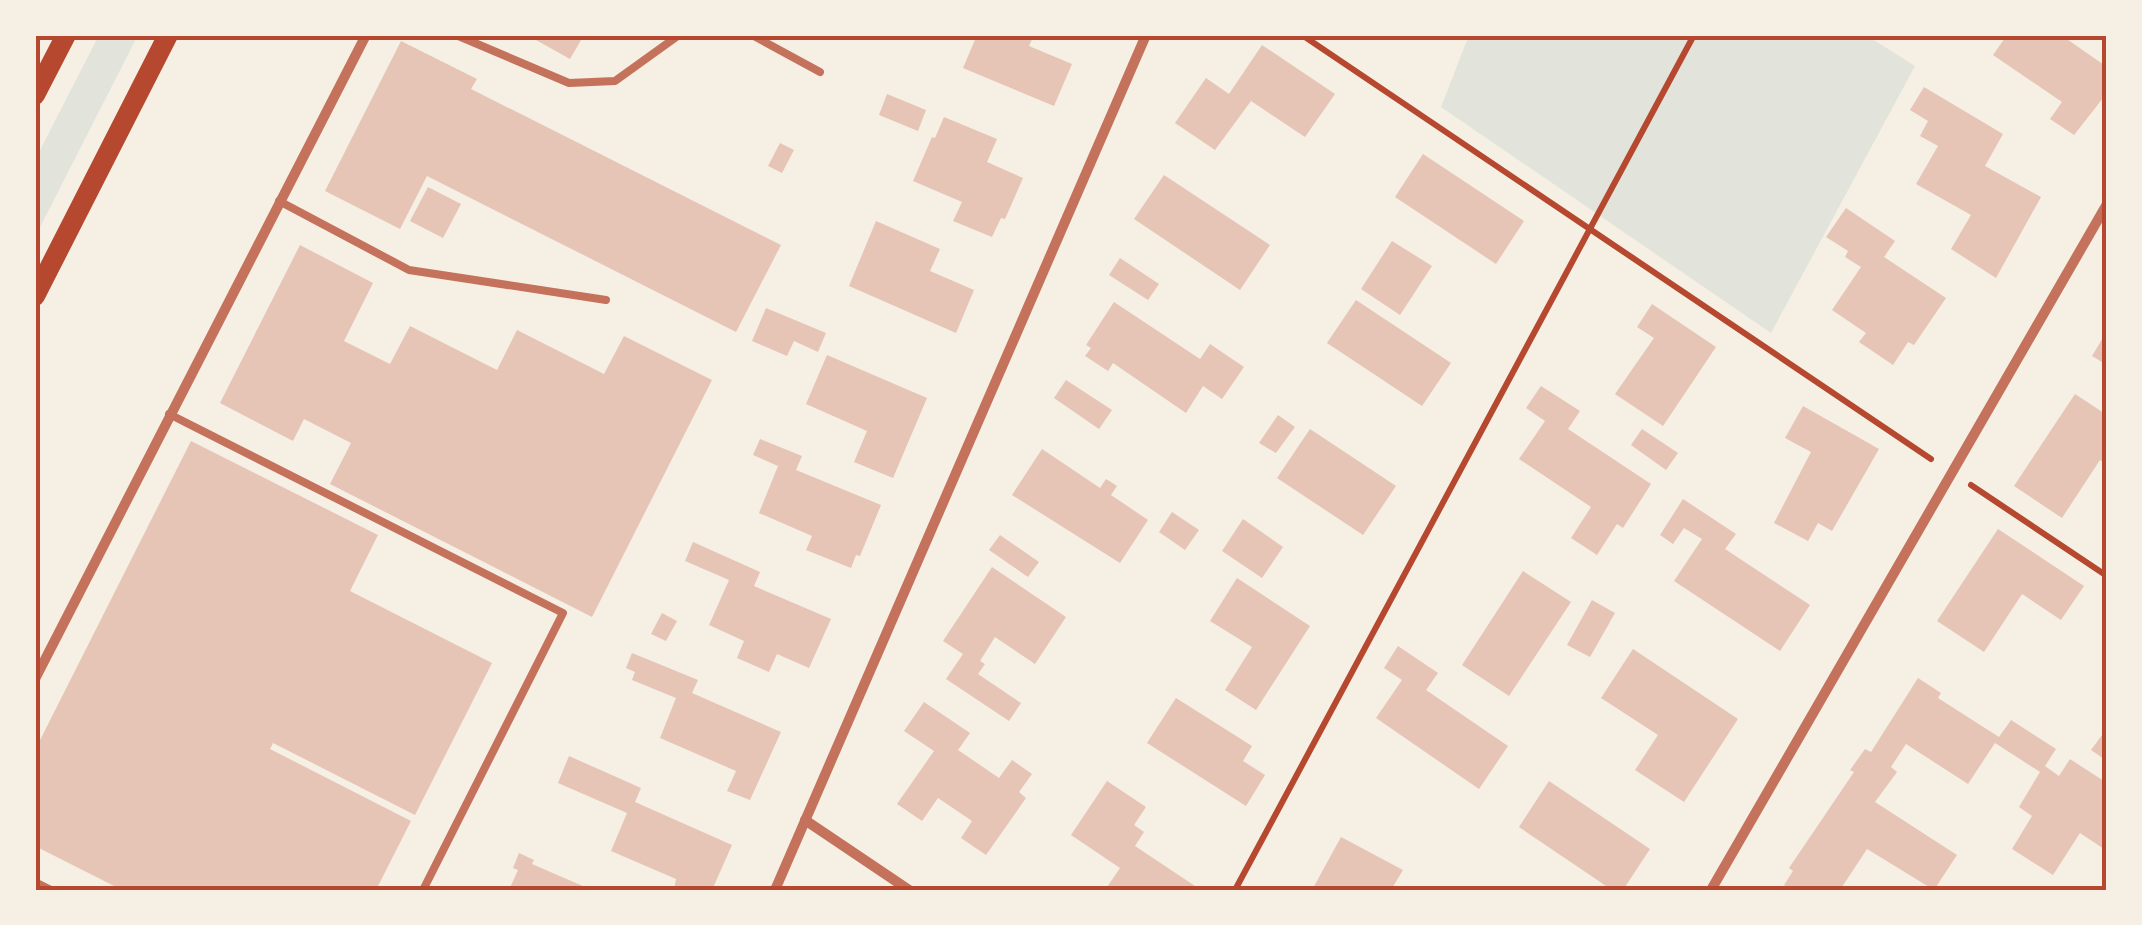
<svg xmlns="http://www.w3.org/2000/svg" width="2142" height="925" viewBox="0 0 2142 925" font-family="Mulish,sans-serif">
<rect width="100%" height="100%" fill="#f6efe4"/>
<g fill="#e2e4dc">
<path d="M99,35H138L35,237V160Z"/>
<path d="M1469,35H1866L1915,66L1771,333L1441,107Z"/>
</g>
<g fill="#e6c5b7">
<path d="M527,35H584L570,59Z"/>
<path d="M977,35H1034L1029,46L1072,64L1054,106L963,68Z"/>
<path d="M2007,35H2061L2107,67V93L2074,135L2050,119L2062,102L1993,55Z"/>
<path d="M401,41L477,79L471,89L781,245L736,332L427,176L400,229L325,191Z"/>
<path d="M1262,45L1335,94L1305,137L1251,101L1215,150L1175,123L1206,78L1229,94Z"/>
<path d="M1924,87L2003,134L1985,166L2041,197L1996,278L1951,249L1971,215L1916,184L1938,146L1920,136L1928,121L1910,110Z"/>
<path d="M887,94L926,110L918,131L879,115Z"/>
<path d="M944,117L997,139L987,162L1023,178L1005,219L1001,218L992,237L953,221L962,202L913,181L932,137L935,138Z"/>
<path d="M780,143L794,150L782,173L768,166Z"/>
<path d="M1423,154L1524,221L1496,264L1395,197Z"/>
<path d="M1164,175L1270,245L1240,290L1134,219Z"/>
<path d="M428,187L461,204L443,238L410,221Z"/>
<path d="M1846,208L1895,241L1884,257L1946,298L1914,345L1908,342L1893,365L1859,342L1866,333L1832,310L1861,267L1845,257L1848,251L1826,237Z"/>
<path d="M876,221L940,249L930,271L974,290L956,333L849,286Z"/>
<path d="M1392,241L1432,266L1400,315L1361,289Z"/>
<path d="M300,245L373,283L344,341L390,364L410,326L497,370L517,330L604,374L624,336L712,380L592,617L330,484L351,443L304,419L293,441L220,403Z"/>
<path d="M1120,258L1159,284L1148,300L1109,275Z"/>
<path d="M1356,300L1451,363L1422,406L1327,343Z"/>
<path d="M1114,302L1200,359L1210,344L1244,367L1222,399L1203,386L1186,413L1113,363L1108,371L1085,356L1091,348L1086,345Z"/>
<path d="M1652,304L1716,347L1663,426L1615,394L1654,338L1637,327Z"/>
<path d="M766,308L826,333L818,352L794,341L787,356L752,341Z"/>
<path d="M2107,331V365L2092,356Z"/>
<path d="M827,355L927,398L893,478L854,462L867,431L806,404Z"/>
<path d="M1066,380L1112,410L1099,429L1054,398Z"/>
<path d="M1541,386L1580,411L1568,429L1651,484L1623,528L1617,524L1597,555L1571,538L1591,507L1519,459L1545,421L1526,408Z"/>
<path d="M2075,394L2107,415V465L2100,460L2062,518L2014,486Z"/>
<path d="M1803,406L1879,449L1832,531L1818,523L1808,541L1774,523L1811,452L1785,438Z"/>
<path d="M1278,415L1295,427L1276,453L1259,443Z"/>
<path d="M1310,429L1396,486L1363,535L1277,478Z"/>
<path d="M1642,429L1678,453L1666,470L1631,445Z"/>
<path d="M760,439L802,456L796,470L881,505L860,556L856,555L851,568L806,550L812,536L759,513L778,466L753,455Z"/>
<path d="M191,441L378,535L350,591L492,663L415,815L273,743L270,749L411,821L376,890H122L35,846V750Z"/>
<path d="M1042,449L1100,488L1106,479L1117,486L1111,495L1148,520L1120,563L1012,495Z"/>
<path d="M1683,499L1736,534L1725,549L1810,605L1780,651L1674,581L1702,539L1684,528L1673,544L1660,535Z"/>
<path d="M1172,512L1199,530L1185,550L1159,532Z"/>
<path d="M1243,519L1283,547L1262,578L1222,551Z"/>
<path d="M1998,529L2084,586L2061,620L2022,594L1984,652L1937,621Z"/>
<path d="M1000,535L1039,562L1028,577L989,550Z"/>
<path d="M693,542L760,572L754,586L831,619L809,668L777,654L769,672L737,658L744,641L709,625L729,580L685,561Z"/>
<path d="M992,567L1066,617L1035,664L995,637L980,661L985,664L978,674L1021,703L1009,721L946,679L963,654L943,641Z"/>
<path d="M1523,571L1571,602L1509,696L1462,665Z"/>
<path d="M1237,578L1310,626L1256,710L1225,690L1252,647L1210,621Z"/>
<path d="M1592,600L1615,613L1590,657L1567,645Z"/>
<path d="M662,613L677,621L666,641L651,634Z"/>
<path d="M1398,646L1438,673L1426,690L1508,746L1479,789L1376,718L1402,680L1384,668Z"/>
<path d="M1633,649L1738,719L1684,802L1635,770L1658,735L1601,698Z"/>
<path d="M632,653L698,680L692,693L781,732L750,800L727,791L736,771L660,738L676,698L632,680L635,672L626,668Z"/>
<path d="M1918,678L1941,693L1938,698L1999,737L2011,720L2056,749L2045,766L2059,776L2070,759L2107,783V851L2080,833L2053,875L2012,849L2032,816L2019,807L2040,772L1995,743L1968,784L1906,744L1891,767L1897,772L1875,802L1957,855L1934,890L1867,849L1840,890H1791L1784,885L1793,871L1789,868L1854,772L1850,770L1865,749L1871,752Z"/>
<path d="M1176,698L1252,746L1243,761L1265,775L1246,806L1147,743Z"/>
<path d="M924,702L970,733L958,750L999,778L1012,760L1032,774L1019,792L1026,798L986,855L961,838L972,821L938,798L922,821L897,804L934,751L904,731Z"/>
<path d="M2102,735L2107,738V761L2091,750Z"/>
<path d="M569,756L641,788L635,802L732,845L712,890H674L676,879L611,851L627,813L558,783Z"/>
<path d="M1107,781L1146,807L1134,825L1144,832L1135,846L1201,890H1105L1120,868L1071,835Z"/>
<path d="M1549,781L1650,849L1623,890H1612L1519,827Z"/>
<path d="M1341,837L1403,870L1391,890H1312Z"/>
<path d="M519,853L534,860L532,864L592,890H509L518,870L513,868Z"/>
</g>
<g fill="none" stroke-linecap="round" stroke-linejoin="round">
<g stroke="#b5482f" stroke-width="6">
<path d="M1302,35L1931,459"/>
<path d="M1971,485L2107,576"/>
<path d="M1235,890L1694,35"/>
</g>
<g stroke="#c5725c" stroke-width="8">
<path d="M456,35L569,83L615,81L679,35"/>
<path d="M752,35L820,72"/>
<path d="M279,201L409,270L606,300"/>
<path d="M169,414L563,613L423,890"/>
<path d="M35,882L51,890"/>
</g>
<g stroke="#c5725c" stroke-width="10">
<path d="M35,679L366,35"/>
<path d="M805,820L909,890"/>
<path d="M775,890L1146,35"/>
<path d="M1711,890L2107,204"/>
</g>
<g stroke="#b5482f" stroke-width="20">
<path d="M35,95L66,35"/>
<path d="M35,296L168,35"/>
</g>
</g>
<rect width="2142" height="925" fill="none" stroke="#f6efe4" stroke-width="75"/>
<rect x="38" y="38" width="2066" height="850" fill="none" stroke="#b5482f" stroke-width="4"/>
</svg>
